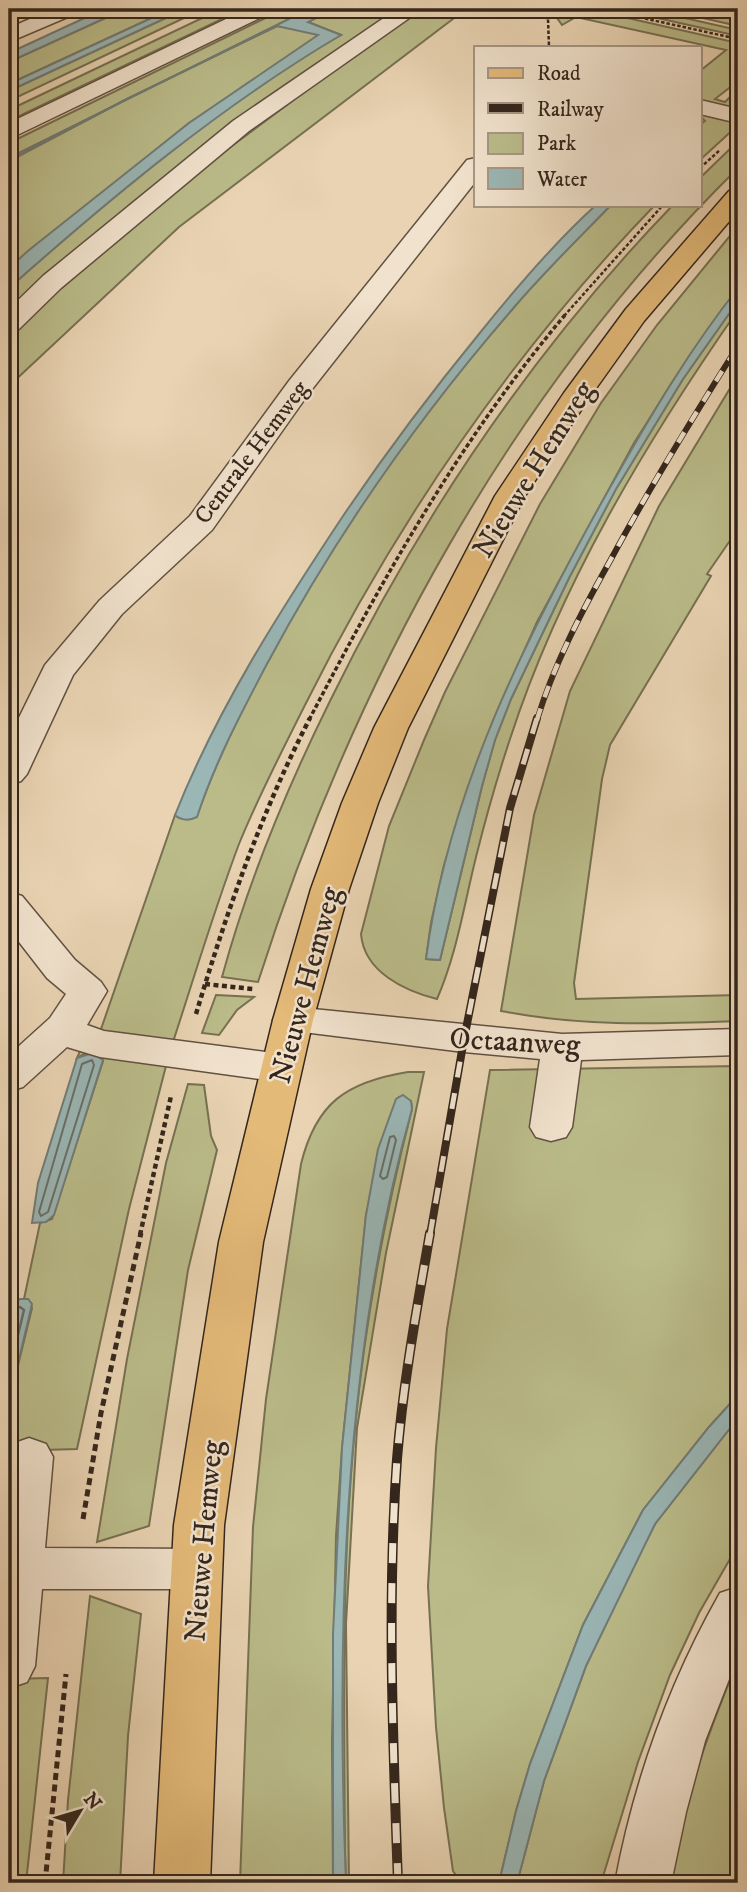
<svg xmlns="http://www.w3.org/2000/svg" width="747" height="1892" viewBox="0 0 747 1892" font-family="'IM FELL DW Pica',serif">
<rect width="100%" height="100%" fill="#e9d3b2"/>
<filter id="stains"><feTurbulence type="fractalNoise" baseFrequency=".00286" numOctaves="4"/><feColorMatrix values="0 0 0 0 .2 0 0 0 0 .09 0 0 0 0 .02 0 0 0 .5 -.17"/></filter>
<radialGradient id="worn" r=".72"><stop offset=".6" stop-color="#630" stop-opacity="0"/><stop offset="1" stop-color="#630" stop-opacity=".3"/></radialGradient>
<g fill="#babb89" stroke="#777052" stroke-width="2">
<path d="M125,9H171L9,84V62Z"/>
<path d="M185,9H203L9,101V91Z"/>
<path d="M221,9H243L9,121V110Z"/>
<path d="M284,9H309L9,158V143Z"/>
<path d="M333,9H399L214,139L133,202L9,312V288C112,196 220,103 341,35L308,22Z"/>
<path d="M434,9H466L179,227L9,386V333L96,254L178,186L354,55L413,15Z"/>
<path d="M541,9H588L738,43V81L715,99L725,102L738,89V111L700,102V71L726,50L576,17L562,25L557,18Z"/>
<path d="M617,9H645L738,30V36Z"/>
<path d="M663,9H713L738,14V26Z"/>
<path d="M277,26L314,32L318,37L189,123L9,268V161L125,100Z"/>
<path d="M706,111L738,120V125L700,160V125L705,121L700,116Z"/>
<path d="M738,141V168C510,393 355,678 258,982L222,977C248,881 286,790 330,701C419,519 532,351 673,205H700V178Z"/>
<path d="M611,205H655C512,353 397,521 305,705C282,751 258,797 239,844C214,910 194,978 172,1045L100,1032L175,815L179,818L197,816C215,764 239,716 265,667C334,537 419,416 516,305C546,270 579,238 611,205Z"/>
<path d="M738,226V288L690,355L634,443L537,622L492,723L444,865L431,923L426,959L440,960L482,786L495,740L511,699L569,578L616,489L683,379L738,301V310C646,442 560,585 510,739C497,778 486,817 476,857C464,905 457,953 437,999C405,991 364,972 361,934L389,826L424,740L445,692L540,504L601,403L657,325Z"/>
<path d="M738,375V529L707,574L711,576L610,745L602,779L574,983L576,999L738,995V1021C655,1024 584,1027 501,1011L534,815L570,691L659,506Z"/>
<path d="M216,995L254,997L237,1010L219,1035L202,1033Z"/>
<path d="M80,1051L167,1062L129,1209L77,1449L9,1451V1402L32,1308L28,1299H24L40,1223L52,1219L103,1061L84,1054L77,1058Z"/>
<path d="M738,1066V1395L709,1427L643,1510L583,1625L530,1764L516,1811L499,1883H462L453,1871L444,1808L436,1727L428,1586L436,1448L447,1329L490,1070Z"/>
<path d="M408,1072H424L386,1253L357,1428L346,1624L349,1883H346L345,1853C344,1712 341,1569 355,1428C365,1321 385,1214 412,1109L411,1101L399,1097L392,1113L366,1215L342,1448L336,1536L332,1742L333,1883H240L253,1527L266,1399L301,1164C316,1103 346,1082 408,1072Z"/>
<path d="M188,1084L204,1085L211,1136L217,1150L188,1270L149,1526L97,1542L127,1359L166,1163Z"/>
<path d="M738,1418V1545L699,1613L670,1675L638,1762L601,1883H517L544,1781L586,1666L615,1602L655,1524Z"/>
<path d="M90,1596L141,1614L128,1736L120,1883H63L68,1800Z"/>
<path d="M738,1661V1883H664C683,1807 707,1733 738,1661Z"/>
<path d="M48,1678L26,1883H9V1679Z"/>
</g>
<g fill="#9ab6b5" stroke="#717c78" stroke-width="2">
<path d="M104,9H125L9,62V53Z"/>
<path d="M171,9H185L9,91V84Z"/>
<path d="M309,9H333L308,22L341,35C221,106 113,196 9,288V268L29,250L189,123L318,35L277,26L125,100L9,161V158Z"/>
<path d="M596,205H611C579,238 546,270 516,305C421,414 336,535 268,662C241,713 215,762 197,817C189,821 182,821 175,815C217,709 280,611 343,516C387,451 429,395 479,334C515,289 553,244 596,205Z"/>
<path d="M738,288V301L683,379L616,489L569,578L511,699L495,740L482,786L440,960L426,959C448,789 529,631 612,484C650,416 690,349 738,288Z"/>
<path d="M92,1053L103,1060L54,1215L46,1222L32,1223L38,1183L77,1058Z"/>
<path d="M403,1095L411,1101L412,1109C343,1356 336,1628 346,1883H333V1634L342,1448L366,1215L378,1149L396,1099Z"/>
<path d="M20,1299H28L32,1304L9,1402V1304Z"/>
<path d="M738,1395V1418L655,1524L586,1666L544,1781L517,1883H499L516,1811L530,1764L583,1625L643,1510L709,1427Z"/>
</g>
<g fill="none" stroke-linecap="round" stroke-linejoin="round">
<g stroke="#676e68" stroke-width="2">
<path d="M92,1060L94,1065L48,1212L41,1216L39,1212L82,1064Z"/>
<path d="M394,1136L396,1140L387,1177L383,1179L380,1176L390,1137Z"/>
</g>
<path stroke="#676e68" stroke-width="2.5" d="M9,1310L20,1307L24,1310L9,1372"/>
<defs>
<g id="minor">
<path d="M53,9H81L77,13L9,42V28Z"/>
<path d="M247,9H274L270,13L9,139V123Z"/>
<path d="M397,9H422L249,131L61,288L19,329L9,331V309L43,276L233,121Z"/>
<path d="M700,100L738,109V123L700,114Z"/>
<path d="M476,158V181L309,393L212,530L122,614L73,675L27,774L21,781L9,785V738L45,665L100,600L190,516L289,381L467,160Z"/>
<path d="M9,892L22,896L75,960L101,982L107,991L87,1025L104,1031L281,1054L295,1058L301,1068L295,1078L281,1082L100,1057L67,1047L23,1087L9,1091V1055L50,1018L66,994L47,978L9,929Z"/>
<path d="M293,1007L562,1034L738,1029V1055L581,1060L572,1127L566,1137L551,1141L536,1137L530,1127L540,1059L464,1052L279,1029L273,1020L279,1011Z"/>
<path d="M29,1438L46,1444L53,1457L45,1548L196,1549L214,1555L221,1569L214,1583L196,1589H42L35,1666L27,1682L9,1688V1450L12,1444Z"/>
<path d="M738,1587V1656L705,1741L686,1812L671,1883H615C634,1781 669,1683 720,1593Z"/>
</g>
<path id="major" d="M738,189V211L644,321L587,401L525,496L408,728L378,803L349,889L313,1020L263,1242L224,1525L210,1883H154L174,1525L219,1242L273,1020L311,889L342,803L374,728L495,496L564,393L626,309L729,191Z"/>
</defs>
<use href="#minor" stroke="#615142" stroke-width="3"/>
<use href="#major" stroke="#34261c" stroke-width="3"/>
<g stroke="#34261c" stroke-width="2.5" stroke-dasharray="3.5 2" stroke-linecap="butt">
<path d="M529,9L548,19L549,47"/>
<path d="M602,9L738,39"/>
<path d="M700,168L720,150"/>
<path d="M564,316L663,205"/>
</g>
<path stroke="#34261c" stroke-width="3.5" stroke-dasharray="4.5 2.5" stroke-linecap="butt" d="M309,720C383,578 462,437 565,315"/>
<g stroke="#34261c" stroke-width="4.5" stroke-dasharray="5 3.5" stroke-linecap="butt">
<path d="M205,984L253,989"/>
<path d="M196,1014C227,911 261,813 310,718"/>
<path d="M140,1235L171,1096"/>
</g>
<g stroke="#34261c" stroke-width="5" stroke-dasharray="7 4.5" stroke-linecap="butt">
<path d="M83,1519L101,1413L141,1233"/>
<path d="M45,1883L66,1674"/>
</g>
<use href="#minor" fill="#f1e2cd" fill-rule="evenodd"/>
<use href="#major" fill="#e4ba79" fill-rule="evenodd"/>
<defs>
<path id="rail-far2" d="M537,720C554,664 582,611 610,561C650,487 693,417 738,346"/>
<path id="rail-far1" d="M430,1235L464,1039L510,808L537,718"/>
<path id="rail" d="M398,1883C393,1742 387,1600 397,1459C403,1383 417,1308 430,1233"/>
</defs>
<use href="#rail-far2" stroke="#34261c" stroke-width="6"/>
<use href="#rail-far1" stroke="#34261c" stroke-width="8"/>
<use href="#rail" stroke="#34261c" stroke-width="10"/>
<use href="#rail-far2" stroke="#f1e2cd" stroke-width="4.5" stroke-dasharray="12" stroke-linecap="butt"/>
<use href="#rail-far1" stroke="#f1e2cd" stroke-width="5" stroke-dasharray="16" stroke-linecap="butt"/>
<use href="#rail" stroke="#f1e2cd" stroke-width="7" stroke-dasharray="20" stroke-linecap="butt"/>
</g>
<g text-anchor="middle" stroke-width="5" stroke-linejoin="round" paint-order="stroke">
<g font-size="24" fill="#34261c" stroke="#f1e2cd">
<text transform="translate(251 452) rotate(-53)" y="8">Centrale Hemweg</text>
</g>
<g font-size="30" fill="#34261c" stroke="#f1e2cd">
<text transform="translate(533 469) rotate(-58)" y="10">Nieuwe Hemweg</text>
<text transform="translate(305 985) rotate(-75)" y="10">Nieuwe Hemweg</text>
<text transform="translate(515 1041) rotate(3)" y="10">Octaanweg</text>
<text transform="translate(203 1541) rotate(-85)" y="10">Nieuwe Hemweg</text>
</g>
</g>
<rect width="747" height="1892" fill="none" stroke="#e9d3b2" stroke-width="35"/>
<rect x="10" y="10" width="726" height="1871" fill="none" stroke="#34261c" stroke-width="3.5"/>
<rect x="18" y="18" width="712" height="1857" fill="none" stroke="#34261c" stroke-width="2"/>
<rect x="474" y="46" width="228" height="161" fill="#f1e2cd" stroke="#a59786" stroke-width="2"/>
<rect x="488" y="68" width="35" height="10" fill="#e4ba79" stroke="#a59786" stroke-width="2"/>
<text x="537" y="80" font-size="21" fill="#34261c">Road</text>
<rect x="488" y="103" width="35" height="10" fill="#34261c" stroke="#a59786" stroke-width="2"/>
<text x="537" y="116" font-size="21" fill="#34261c">Railway</text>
<rect x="488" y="133" width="35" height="21" fill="#babb89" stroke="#a59786" stroke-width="2"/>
<text x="537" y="150" font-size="21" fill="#34261c">Park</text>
<rect x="488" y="168" width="35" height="21" fill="#9ab6b5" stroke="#a59786" stroke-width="2"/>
<text x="537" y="186" font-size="21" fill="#34261c">Water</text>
<g transform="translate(80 1811) rotate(52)" stroke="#f1e2cd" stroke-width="5" paint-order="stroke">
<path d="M0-5L12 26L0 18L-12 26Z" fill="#34261c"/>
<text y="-10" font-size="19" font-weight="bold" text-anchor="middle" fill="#34261c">N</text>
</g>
<rect width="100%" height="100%" filter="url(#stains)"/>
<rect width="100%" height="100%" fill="url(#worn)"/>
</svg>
